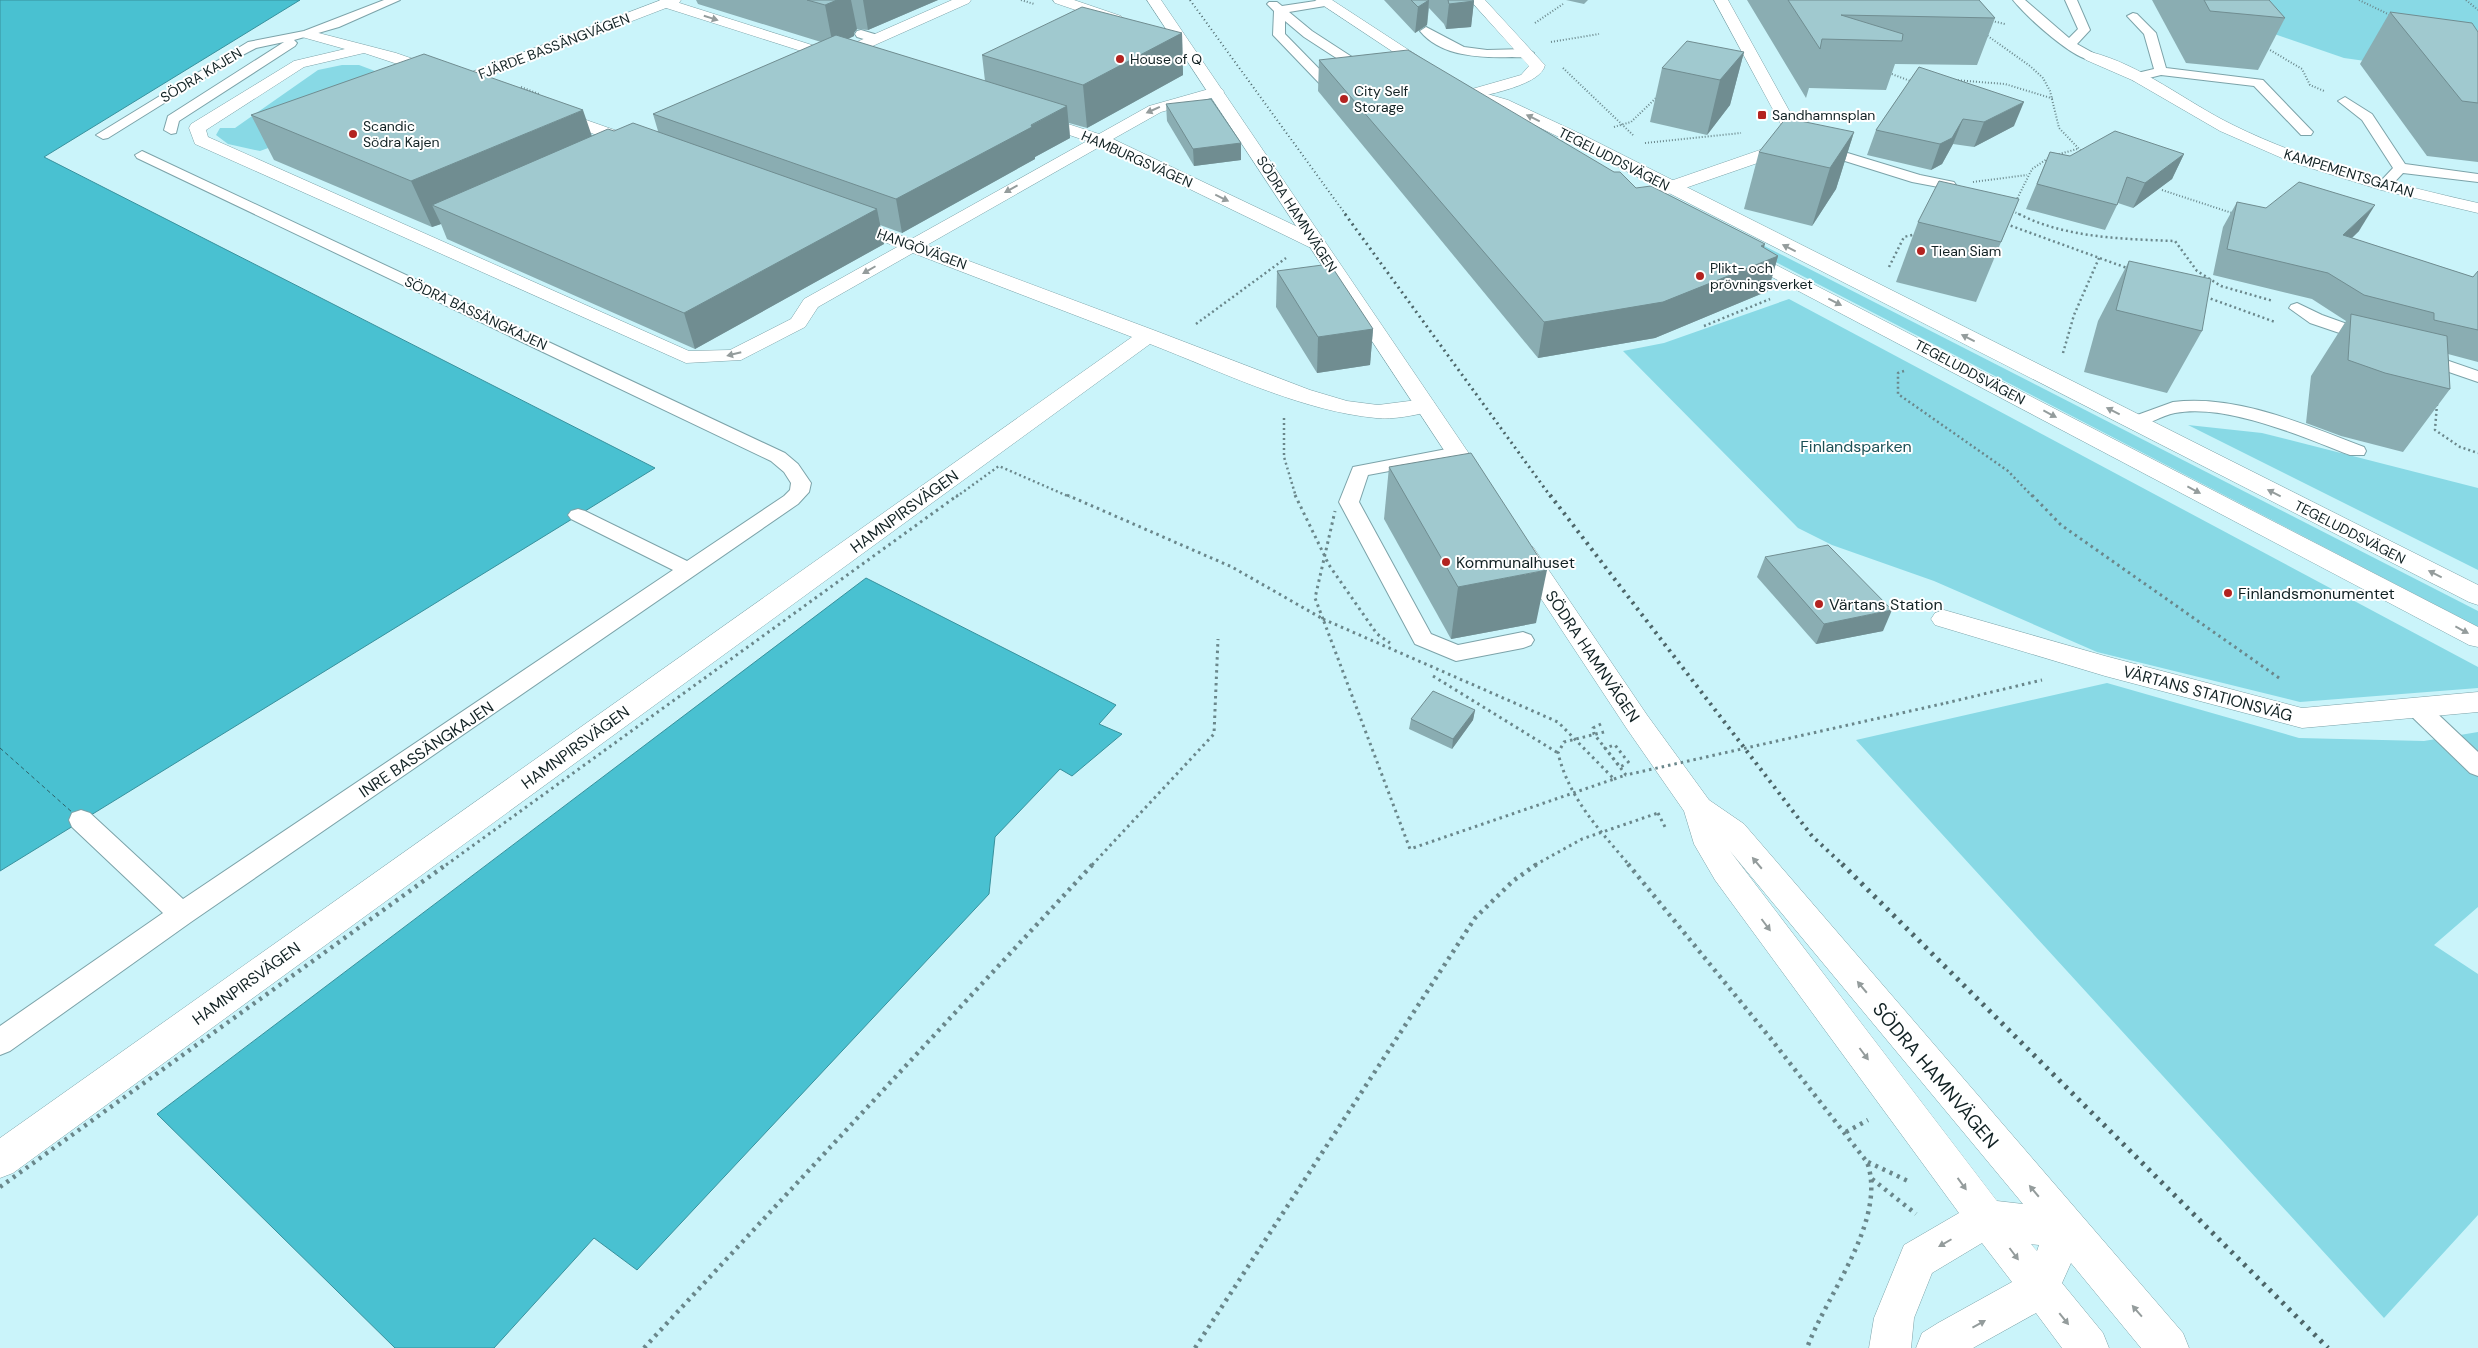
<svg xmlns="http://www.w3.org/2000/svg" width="2478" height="1348" viewBox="0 0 2478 1348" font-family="'DM Sans',sans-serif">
<rect width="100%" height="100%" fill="#caf4fa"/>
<g fill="#88d9e5">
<path d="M2232,0H2478V77L2344,58L2237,21Z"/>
<path d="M342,65H359L423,89L422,92L260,151L228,144L216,135L220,128H235L318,70Z"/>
<path d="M1702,214L2478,611V627L1691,218Z"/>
<path d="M1789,299L2478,667V688L2300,702L2097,652L1934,581L1832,545L1798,528L1623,351L1664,343Z"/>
<path d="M2188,425L2262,433L2478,488V570Z"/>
<path d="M2107,683L2299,738L2424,741L2478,732V907L2434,945L2478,974V1215L2384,1318L1856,740Z"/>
</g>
<g fill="#49c1d1" stroke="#38919d">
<path d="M0,0H300L44,157L655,468L0,871Z"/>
<path d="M866,578L1116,705L1099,724L1122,734L1072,776L1060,769L995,837L989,894L637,1270L594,1238L494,1348H395L157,1114Z"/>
</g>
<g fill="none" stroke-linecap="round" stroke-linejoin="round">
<path stroke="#2e6168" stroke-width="1" stroke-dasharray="4 3" stroke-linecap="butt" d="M0,748L73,813"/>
<defs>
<g id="service">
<path d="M384,0H400L339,27L294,40L297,43L295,46L179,121L176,133L171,134L164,130L168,116L284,42L256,48L235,59L108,138L103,139L96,135L248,42L304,31Z"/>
<path d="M1322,0L1331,3L1325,6L1289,12L1312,31L1372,70L1374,73L1372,76H1364L1304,37L1285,21V34L1331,81L1330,84H1320L1273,35L1274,11L1267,4L1269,2H1277L1282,6Z"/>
<path d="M2013,0H2025L2069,38L2078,29L2065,0H2077L2090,30L2077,44L2095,54L2097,57L2095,60C2077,64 2025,15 2013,0Z"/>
<path d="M2133,13L2137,14L2156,33L2166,68L2263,80L2313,132L2311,135H2301L2254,86L2161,75L2137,81L2133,80L2131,77L2133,74L2154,69L2144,34L2127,16Z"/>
<path d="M1426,27L1464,47L1487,50L1528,49L1534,53C1529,59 1519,57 1512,57C1482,58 1441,57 1420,31Z"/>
<path d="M861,30L881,36L883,39L877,43L857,37L855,34L857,31Z"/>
<path d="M2345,97L2372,114L2405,164L2478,174V182L2403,173L2389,188H2379L2377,185L2393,168L2362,120L2338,101Z"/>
<path d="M1818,144L1920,175L1954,182L1956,185L1949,189L1912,182L1813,151L1811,148Z"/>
<path d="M142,151L785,453L798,464L811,483L809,492L798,504L191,922L10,1051L0,1055V1026L163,913L72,827L69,820L72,813L81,810L90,813L183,899L673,570L571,519L568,515L571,511L578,509L585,511L687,561L784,496L790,490L791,483L784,472L771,461L137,158L135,155Z"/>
<path d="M2297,303L2322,315L2375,334L2377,338L2375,342L2369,343L2310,323L2289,308L2291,305Z"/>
<path d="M2420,351L2478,371V382L2414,360L2411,356L2414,352Z"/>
<path d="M2173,402C2237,394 2305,425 2364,447L2366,451L2364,455H2350C2303,437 2226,403 2175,413C2161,416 2149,424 2135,428L2129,426L2126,422L2129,418Z"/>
<path d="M1457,447L1464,449L1466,453L1464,457L1368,475L1359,502L1431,634L1458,645L1523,632L1531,635L1534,640L1531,645L1523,648L1456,661L1415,644L1339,502L1353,467Z"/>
<path d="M2416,699L2424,701L2478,752V776L2470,773L2408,713L2404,707L2408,701Z"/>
</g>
<g id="minor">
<path d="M660,0H670L834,52L952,0H971L969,3L848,57L850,59L847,62H825L823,58L660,6L658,3Z"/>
<path d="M1053,0H1074L1121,16L1123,19L1116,23L1111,22L1055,3Z"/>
<path d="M1470,0H1485L1542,62L1545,65C1541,85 1489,94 1471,99L1465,97L1463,94L1465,91L1521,75L1529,66Z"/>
<path d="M1714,0H1728L1801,132L1803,144L1801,148L1642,203H1630L1627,199L1630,195L1786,141L1785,132Z"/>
<path d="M307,30L396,53L445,70L448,73L440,78L364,53L304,67L206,130L208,137L689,351L730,350L791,319L804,299L1087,141L1028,121L1026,118L1028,115L1034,113L1099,134L1149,106L1216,87L1222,89L1224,92L1222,95L1161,112L1113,139L1323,239L1325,243L1323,247H1309L1101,146L818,307L805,327L741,360L686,363L195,144L189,128L191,124L294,61L345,49L302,37L300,34Z"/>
<path d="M2091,52C2142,65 2186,102 2233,125C2310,163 2394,184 2478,203V213L2381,190L2291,162L2220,131L2132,80L2086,60L2083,57Z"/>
<path d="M1944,610L2105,656L2302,708L2478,692V712L2302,728L2105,676L1935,625L1931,619L1935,613Z"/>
</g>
<g id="tertiary">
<path d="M661,0H681L679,3L468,84L462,86L454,81L456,78Z"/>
<path d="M555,109L643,140L645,144L643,148H631L549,117L547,114L549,111Z"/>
<path d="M846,215L1156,331L1310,390L1347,401L1378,405L1425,399L1433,401L1436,406L1433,411C1416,415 1393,420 1376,418C1301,411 1220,371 1150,344L13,1173L0,1178V1138L1132,337L840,225L837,221L840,217Z"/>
</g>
<g id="secondary">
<path d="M1147,0H1161L1491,486L1487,491L1479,493L1471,491Z"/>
<path d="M1315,0H1332L1447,75L1477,91L1508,100L1585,136L2478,585V605L2469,602L1573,144L1496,106L1465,97L1437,81Z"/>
<path d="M1741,247L2478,627V647L2469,645L1734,257L1731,253L1734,249Z"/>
<path d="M1524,545L1533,547L1647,715L1709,800L1744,824L2183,1333L2189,1348H2141L2071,1263L2062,1283L2103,1333L2109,1348H2062L2036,1313L1973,1348H1916L1922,1333L1938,1323L2012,1282L1982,1243L1932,1273L1914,1318L1911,1348H1869L1874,1318L1904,1245L1959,1213L1715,880L1694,844L1684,811L1627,729L1511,553L1515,547ZM1730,851L2023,1204L1997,1201ZM2031,1244L2039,1245L2037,1251Z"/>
</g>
</defs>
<use href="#service" stroke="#7ca3a9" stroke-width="2"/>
<use href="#minor" stroke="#7ca3a9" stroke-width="1"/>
<use href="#tertiary" stroke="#7ca3a9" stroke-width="1"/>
<use href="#secondary" stroke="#7ca3a9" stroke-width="1"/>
<g stroke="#6a878b" stroke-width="2" stroke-dasharray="1 2" stroke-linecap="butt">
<path d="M1021,0L1034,4"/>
<path d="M2359,0L2390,15"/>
<path d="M2466,0L2478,10"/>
<path d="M1992,21L2005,24"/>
<path d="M1535,23L1563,4"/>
<path d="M1985,34L2030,66L2043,78L2050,91L2059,128L2083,153"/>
<path d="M1551,42L1599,34"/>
<path d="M2265,47L2302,69L2310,85L2324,91"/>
<path d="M1563,68L1634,136"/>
<path d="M1889,73L1913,82"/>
<path d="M1955,80L2005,84L2054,99"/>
<path d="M521,87L539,94"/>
<path d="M1614,127L1631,122L1657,97"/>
<path d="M1645,143L1741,133"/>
<path d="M2056,155L2077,149"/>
<path d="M1973,182L2027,175"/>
<path d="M2162,190L2235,214"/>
<path d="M2016,201L2032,169L2050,157"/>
<path d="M2010,210L2021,215"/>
</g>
<g stroke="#6a878b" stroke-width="2.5" stroke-dasharray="2 3" stroke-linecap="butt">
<path d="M2019,214C2065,238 2124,239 2175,241L2197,271L2221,286L2273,301"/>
<path d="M2006,224L2127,268"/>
<path d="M1889,267L1904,237L1916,234"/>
<path d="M2206,297L2275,322"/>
<path d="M1196,324L1286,258"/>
<path d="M1704,326L1770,299"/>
<path d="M2063,353L2074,315L2099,258"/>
<path d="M1904,371L1898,373V394L2008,471L2033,497"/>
<path d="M2437,404L2435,430L2460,447L2478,453"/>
<path d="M1284,418V457L1296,497"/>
</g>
<g stroke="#6a878b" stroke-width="3" stroke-dasharray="2.5 4" stroke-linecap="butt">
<path d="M1295,495L1329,565L1377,634L1390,643"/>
<path d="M2032,495L2061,525L2282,680"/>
<path d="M1433,676L1558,753"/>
<path d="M1946,703L2042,680"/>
<path d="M1601,724L1593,728L1594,734L1620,767L1626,764"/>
<path d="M1604,732L1564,742L1558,753C1569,799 1600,830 1629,865"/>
<path d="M1614,779L1626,775"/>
<path d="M1658,813L1665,827"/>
<path d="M1092,865L1214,734L1218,639"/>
<path d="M1535,865L1582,839L1658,813"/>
</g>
<g stroke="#6a878b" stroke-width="4.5" stroke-dasharray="3 5" stroke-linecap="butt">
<path d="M1628,864L1771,1039L1867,1162C1888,1220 1826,1295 1807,1348"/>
<path d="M1846,1132L1868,1120"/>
<path d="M1868,1162L1910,1182"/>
<path d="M1872,1179L1916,1214"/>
<path d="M644,1348L1093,864"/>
<path d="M1195,1348L1475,918L1513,881L1537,864"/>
</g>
<use href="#service" fill="#fff" fill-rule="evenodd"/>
<use href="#minor" fill="#fff" fill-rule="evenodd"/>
<use href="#tertiary" fill="#fff" fill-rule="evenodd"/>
<use href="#secondary" fill="#fff" fill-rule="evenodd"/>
<path stroke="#4d6669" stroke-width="2" stroke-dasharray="1 3" stroke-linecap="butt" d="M1190,0L1346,215"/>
<path stroke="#4d6669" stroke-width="3" stroke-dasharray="2 4" stroke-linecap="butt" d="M1345,214L1551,497"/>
<path stroke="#4d6669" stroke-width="4" stroke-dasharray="2.5 5" stroke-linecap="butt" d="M1550,495L1812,836L1843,865"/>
<path stroke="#4d6669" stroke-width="5" stroke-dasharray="3 6" stroke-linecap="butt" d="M1842,864L2328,1348"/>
<path stroke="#6a878b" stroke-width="2.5" stroke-dasharray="2 3" stroke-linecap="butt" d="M956,497L999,466L1070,497"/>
<g stroke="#6a878b" stroke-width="3" stroke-dasharray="2.5 4" stroke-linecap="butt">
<path d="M1067,495L1232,567L1323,619"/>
<path d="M1323,619L1558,722L1614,779L1410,849Z"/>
<path d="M1323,619L1315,598L1335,511"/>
<path d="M1629,763L1615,745L1605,748L1626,775L1946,703"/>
<path d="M446,865L958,495"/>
</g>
<path stroke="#6a878b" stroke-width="4.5" stroke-dasharray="3 5" stroke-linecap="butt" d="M0,1187L447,864"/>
</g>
<g fill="#8aadb2">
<path d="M696,0H938L868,30L857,29L854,33V36L848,39L985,81L982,55L1182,33L1183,75L1087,128L1069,123L1070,138L1035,157V159L902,233L880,225L884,244L695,349L447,239L441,224L432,227L274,160L251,115L592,136L614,131H658L653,114L821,42L698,4Z"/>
<path d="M1384,0H1472L1474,1L1471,27L1446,29L1444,24L1429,8L1427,25L1415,33Z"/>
<path d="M1566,0H1588L1584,4Z"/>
<path d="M1747,0H1979L1995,18L1977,65L1895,64L1886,90L1809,88L1806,98Z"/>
<path d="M2152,0H2269L2285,18L2258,70L2186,63Z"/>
<path d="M2390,12L2478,32V162L2427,156L2360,64Z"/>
<path d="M1744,52L1730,105L1707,135L1650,122L1662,68Z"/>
<path d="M1319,60L1636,188L1764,248L1778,256L1768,291L1655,338L1538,358L1318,91Z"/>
<path d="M1919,67L2014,126L1974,147L1953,144L1942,164L1931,170L1867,155L1876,130Z"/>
<path d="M1166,104L1241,143V160L1194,166L1167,121Z"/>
<path d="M1854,132L1836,189L1812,226L1744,209L1759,152Z"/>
<path d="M2050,152L2070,156L2184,154L2172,179L2133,208L2118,203L2105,230L2026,209Z"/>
<path d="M2019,199L1976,302L1896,282L1918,222Z"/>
<path d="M2237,202L2359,231L2352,238L2473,277L2478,271V362L2448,354L2450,389L2403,452L2341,436L2306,423L2311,376L2346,321L2312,299L2213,275L2223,227Z"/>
<path d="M2129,261L2202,331L2167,393L2084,372L2098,321Z"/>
<path d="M1277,271L1373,329L1370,365L1317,373L1276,307Z"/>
<path d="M1389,467L1536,623L1451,639L1384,519Z"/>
<path d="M1765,557L1883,631L1816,644L1757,577Z"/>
<path d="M1475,710L1473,720L1452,749L1409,729L1411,719Z"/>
</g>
<g fill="#708d91">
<path d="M837,0H851L857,29L854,33V36L833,46L825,5Z"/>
<path d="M863,0H938L868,30Z"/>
<path d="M1429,0L1427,25L1415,33L1418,7Z"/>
<path d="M1474,1L1471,27L1446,29L1449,4Z"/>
<path d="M1182,33L1183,75L1087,128L1083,85Z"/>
<path d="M1744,52L1730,105L1707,135L1720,80Z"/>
<path d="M2024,102L2014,126L1974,147L1984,122Z"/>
<path d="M1067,106L1070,138L1035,157V159L902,233L896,199Z"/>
<path d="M583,110L598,154L432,205L441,224L432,227L411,181Z"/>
<path d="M1963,119L1953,144L1942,164L1931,170L1940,144Z"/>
<path d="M1854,132L1836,189L1812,226L1830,168Z"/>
<path d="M1241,143V160L1194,166L1193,149Z"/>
<path d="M2184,154L2172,179L2133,208L2145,183Z"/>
<path d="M2375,205L2359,231L2327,261L2343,235Z"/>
<path d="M877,209L884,244L695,349L684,313Z"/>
<path d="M1765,244L1759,264L1778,256L1768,291L1655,338L1538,358L1544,322L1761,246Z"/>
<path d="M1373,329L1370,365L1317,373L1318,337Z"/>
<path d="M1547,570L1536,623L1451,639L1458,587Z"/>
<path d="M1892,610L1883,631L1816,644L1824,624Z"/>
<path d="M1475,710L1473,720L1452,749L1453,739Z"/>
</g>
<g fill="#a0c9cf" stroke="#708d91">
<path d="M807,0H837L825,5Z"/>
<path d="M1411,0H1429L1418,7Z"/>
<path d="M1448,0H1472L1474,1L1449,4Z"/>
<path d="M1788,0H1979L1995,18L1841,15L1903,34L1902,41L1822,39L1820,49Z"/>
<path d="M2204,0H2269L2285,18L2210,11Z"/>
<path d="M1082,7L1182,33L1083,85L982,55Z"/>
<path d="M2390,12L2472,23L2478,32V103L2462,101Z"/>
<path d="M836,35L1067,106L1031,125L1032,127L896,199L653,114Z"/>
<path d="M1687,41L1744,52L1720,80L1662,68Z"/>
<path d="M1408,50L1614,172H1620L1636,188L1651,186L1765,244L1761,246L1778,256L1663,302L1544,322L1319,60Z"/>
<path d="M424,54L583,110L411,181L251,115Z"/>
<path d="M1919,67L2024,102L1984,122L1963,119L1952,138L1940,144L1876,130Z"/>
<path d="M1211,99L1241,143L1193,149L1166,104Z"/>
<path d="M1786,118L1854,132L1830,168L1759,152Z"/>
<path d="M633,123L877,209L684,313L432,205L608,129L614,131Z"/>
<path d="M2115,131L2184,154L2145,183L2127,177L2117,205L2037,184L2050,152L2070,156Z"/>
<path d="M1939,181L2019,199L2001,242L1918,222Z"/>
<path d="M2299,182L2375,205L2343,235L2473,277L2478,271V330L2434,320V313L2364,295L2328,273L2227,249L2237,202L2266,208Z"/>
<path d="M2129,261L2211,279L2202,331L2116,310Z"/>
<path d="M1330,264L1373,329L1318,337L1277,271Z"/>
<path d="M2351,314L2447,336L2450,389L2385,373L2348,360Z"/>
<path d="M1471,453L1547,570L1458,587L1389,467Z"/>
<path d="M1828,545L1892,610L1824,624L1765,557Z"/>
<path d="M1433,691L1475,710L1453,739L1411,719Z"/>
</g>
<defs><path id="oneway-solid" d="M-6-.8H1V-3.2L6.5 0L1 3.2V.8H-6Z" transform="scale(1.25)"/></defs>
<g fill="#949c9c">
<use href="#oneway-solid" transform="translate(711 18) rotate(17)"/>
<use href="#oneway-solid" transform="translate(1153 110) rotate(156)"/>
<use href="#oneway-solid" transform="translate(1533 118) rotate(-154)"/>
<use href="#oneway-solid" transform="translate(1011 189) rotate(151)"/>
<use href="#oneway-solid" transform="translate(1222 198) rotate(26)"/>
<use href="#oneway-solid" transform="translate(1789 248) rotate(-153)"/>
<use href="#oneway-solid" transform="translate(869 270) rotate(150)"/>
<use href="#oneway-solid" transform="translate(1835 302) rotate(27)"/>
<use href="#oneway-solid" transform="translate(1968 338) rotate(-153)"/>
<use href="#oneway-solid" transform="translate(734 354) rotate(166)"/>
<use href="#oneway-solid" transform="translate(2113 411) rotate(-153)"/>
<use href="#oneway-solid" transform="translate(2050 414) rotate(28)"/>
<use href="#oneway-solid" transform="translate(2194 490) rotate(28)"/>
<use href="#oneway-solid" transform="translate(2274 493) rotate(-153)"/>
<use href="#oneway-solid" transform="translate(2435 574) rotate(-153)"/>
<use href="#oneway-solid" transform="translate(2462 630) rotate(28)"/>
<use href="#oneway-solid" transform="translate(1757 863) rotate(-130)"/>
<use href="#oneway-solid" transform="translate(1766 925) rotate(53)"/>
<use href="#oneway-solid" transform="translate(1862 987) rotate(-130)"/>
<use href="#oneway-solid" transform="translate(1864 1054) rotate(53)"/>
<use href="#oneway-solid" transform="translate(1962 1184) rotate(54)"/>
<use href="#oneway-solid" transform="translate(2034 1191) rotate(-130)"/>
<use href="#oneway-solid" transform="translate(1945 1243) rotate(150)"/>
<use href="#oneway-solid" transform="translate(2014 1254) rotate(53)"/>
<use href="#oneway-solid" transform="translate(2137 1311) rotate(-131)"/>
<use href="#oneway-solid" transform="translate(2064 1319) rotate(51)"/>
<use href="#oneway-solid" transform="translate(1979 1324) rotate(-29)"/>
</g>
<g fill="#b32320" stroke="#fff" stroke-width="2">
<circle cx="1120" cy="59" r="5"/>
<circle cx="1344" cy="99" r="5"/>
<rect x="1757" y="110" width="10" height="10" rx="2.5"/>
<circle cx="353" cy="134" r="5"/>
<circle cx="1921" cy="251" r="5"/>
<circle cx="1700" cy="276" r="5"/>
<circle cx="1446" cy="562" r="5"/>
<circle cx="2228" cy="593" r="5"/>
<circle cx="1819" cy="604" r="5"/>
</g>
<g text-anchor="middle" stroke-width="4" stroke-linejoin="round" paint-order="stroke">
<g font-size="14" fill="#122224" stroke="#fff">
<text transform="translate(554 46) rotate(-21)" y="5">FJÄRDE BASSÄNGVÄGEN</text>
<text transform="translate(201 75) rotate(-31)" y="5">SÖDRA KAJEN</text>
<text transform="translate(1137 159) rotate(24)" y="5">HAMBURGSVÄGEN</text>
<text transform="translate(1614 159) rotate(27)" y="5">TEGELUDDSVÄGEN</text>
<text transform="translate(2349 173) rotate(17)" y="5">KAMPEMENTSGATAN</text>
<text transform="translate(1297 214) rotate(57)" y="5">SÖDRA HAMNVÄGEN</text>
<text transform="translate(922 249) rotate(20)" y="5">HANGÖVÄGEN</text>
<text transform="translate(476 313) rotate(25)" y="5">SÖDRA BASSÄNGKAJEN</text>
<text transform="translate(1970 372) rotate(28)" y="5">TEGELUDDSVÄGEN</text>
<text transform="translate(2350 532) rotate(27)" y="5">TEGELUDDSVÄGEN</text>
</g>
<g font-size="14" fill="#122224" stroke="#fff" text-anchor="start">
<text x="1130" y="64">House of Q</text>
<text x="1354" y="96">City Self<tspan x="1354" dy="16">Storage</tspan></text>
<text x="1772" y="120">Sandhamnsplan</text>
<text x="363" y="131">Scandic<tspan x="363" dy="16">Södra Kajen</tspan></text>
<text x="1931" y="256">Tiean Siam</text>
<text x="1710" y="273">Plikt- och<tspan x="1710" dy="16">prövningsverket</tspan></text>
</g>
<g font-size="16" fill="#1b4f55" stroke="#fff">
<text x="1856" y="452">Finlandsparken</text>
</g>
<g font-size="16" fill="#122224" stroke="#fff">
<text transform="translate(904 511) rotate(-36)" y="6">HAMNPIRSVÄGEN</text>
<text transform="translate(1593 656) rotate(56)" y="6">SÖDRA HAMNVÄGEN</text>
<text transform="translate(2208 693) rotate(15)" y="6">VÄRTANS STATIONSVÄG</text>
<text transform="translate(575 747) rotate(-36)" y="6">HAMNPIRSVÄGEN</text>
<text transform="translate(426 749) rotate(-34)" y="6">INRE BASSÄNGKAJEN</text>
<text transform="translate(246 983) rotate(-36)" y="6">HAMNPIRSVÄGEN</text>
</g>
<g font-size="16" fill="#122224" stroke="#fff" text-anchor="start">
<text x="1456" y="568">Kommunalhuset</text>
<text x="2238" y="599">Finlandsmonumentet</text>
<text x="1829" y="610">Värtans Station</text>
</g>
<g font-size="19" fill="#122224" stroke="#fff">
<text transform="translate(1936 1075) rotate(50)" y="7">SÖDRA HAMNVÄGEN</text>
</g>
</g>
</svg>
